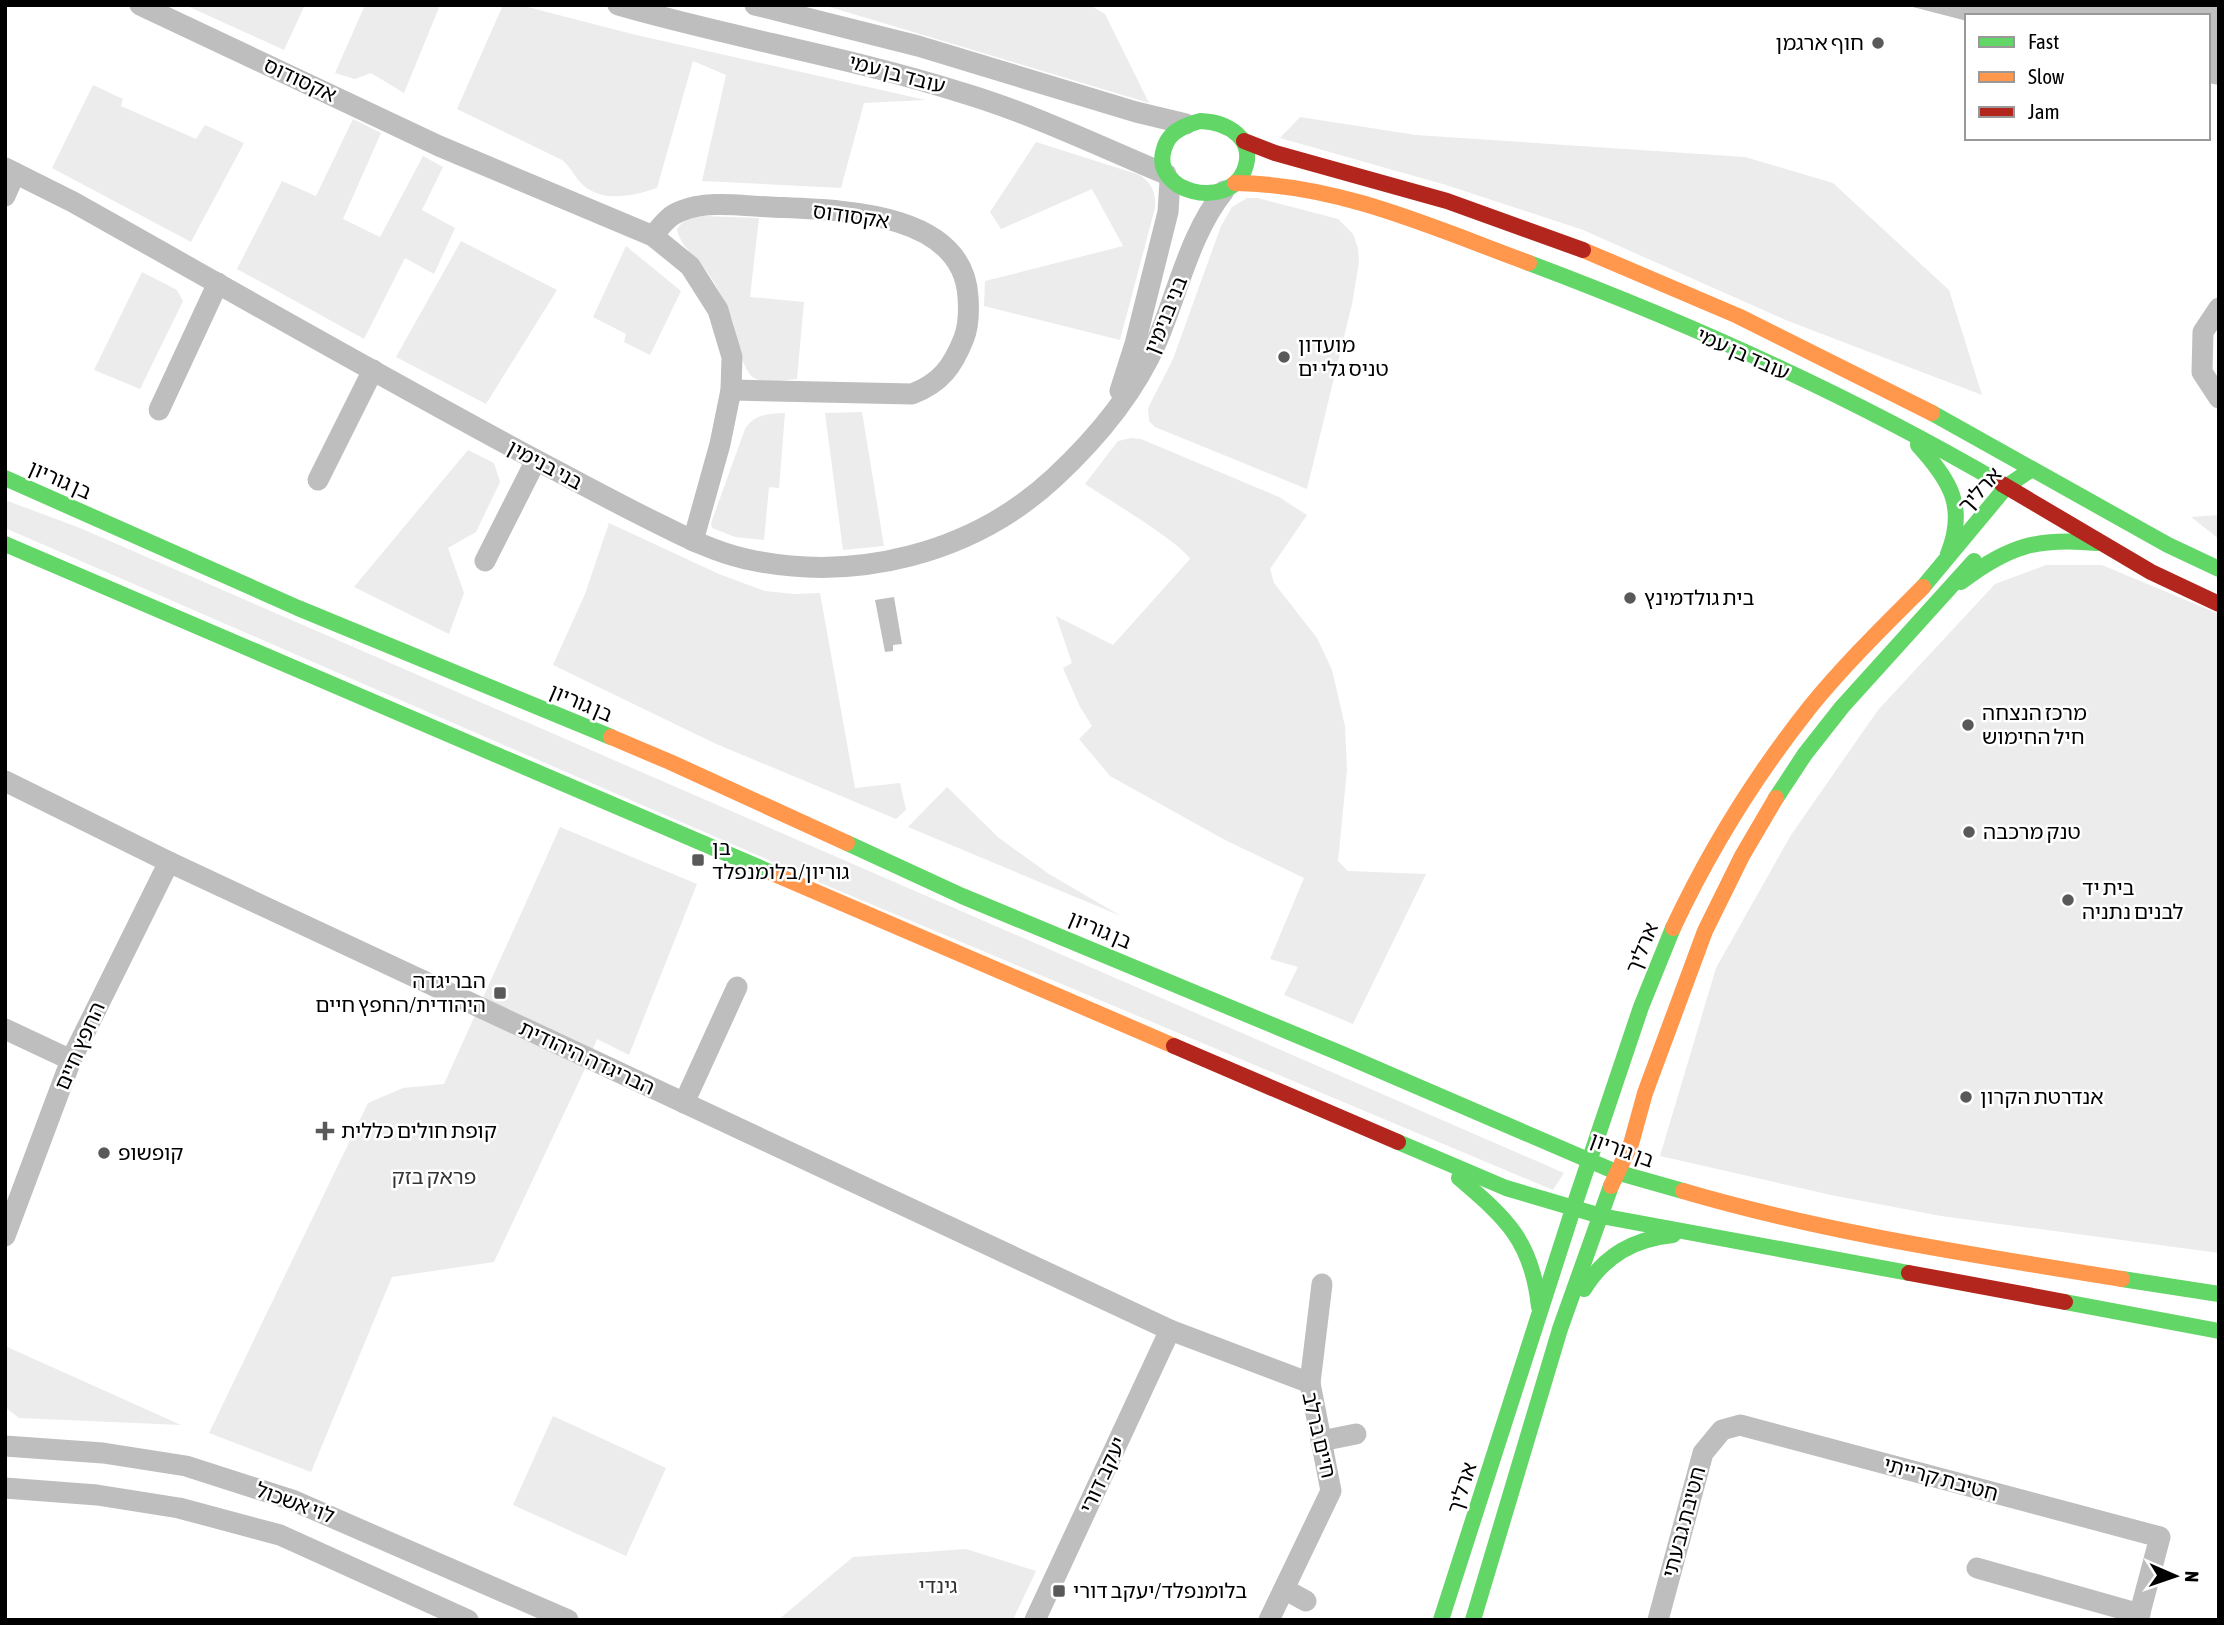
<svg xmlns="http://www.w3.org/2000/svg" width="2224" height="1625" viewBox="0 0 2224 1625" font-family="'Asap Condensed','Noto Sans Hebrew',sans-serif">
<rect width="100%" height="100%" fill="#fff"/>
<g fill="#ececec">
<path d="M185,5H305L284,50Z"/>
<path d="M365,5H440L404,93L371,73L355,79L335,73Z"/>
<path d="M503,5H520L632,34L926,100L864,103L841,188L702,181L726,75L693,61L657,188C634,196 603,203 583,185C575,178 571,167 562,160L457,109Z"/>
<path d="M823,5H1090L1105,14L1149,103Z"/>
<path d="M93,85L123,99L121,106L196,139L205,125L244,143L191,242L52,168Z"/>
<path d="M1300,117L1416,135L1745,157L1833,183L1949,290L1982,395L1788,321L1583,230L1446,185L1280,138Z"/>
<path d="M353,119L381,133L343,219L380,237L423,156L443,167L422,210L455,228L434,274L405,258L364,339L237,269L282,181L316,196Z"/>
<path d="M1036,142L1140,175C1153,185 1156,193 1155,208L1120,340L984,306L985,281L1123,246L1092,189L1001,229L990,212Z"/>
<path d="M1247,198H1258L1338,219L1353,234L1358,248L1359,262L1352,304L1307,489L1155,427L1149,421L1148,408L1173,359L1221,226L1232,207Z"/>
<path d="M704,216L759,218L750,297L804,302L797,379C786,380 763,384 754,378C740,369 737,331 731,316C725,301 715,282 705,269C695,256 680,246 677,229C683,219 693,218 704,216Z"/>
<path d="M461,241L557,290L486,404L396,357Z"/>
<path d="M626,246L681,291L650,355L624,342L626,334L593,317Z"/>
<path d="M142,272L177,290L183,301L140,389L94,370Z"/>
<path d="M862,412L884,546L843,550L825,413Z"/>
<path d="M785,413L779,488L769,487L764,540L735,537L712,528L711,523L745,429C754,414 768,414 785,413Z"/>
<path d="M1131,438L1141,439L1279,497L1307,515L1270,569L1274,583L1317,638L1332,670L1345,726L1347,770L1338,861L1348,871L1426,874L1353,1024L1284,995L1298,967L1270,959L1304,878L1225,840L1110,776L1079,739L1092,726L1080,707L1063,668L1072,663L1056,616L1113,645L1190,559C1180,542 1106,498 1085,484L1118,441Z"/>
<path d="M468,450L494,463L500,482L476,532L448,548L464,593L449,634L354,587Z"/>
<path d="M5,500L80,528L1564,1173L1553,1190L835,889L5,528Z"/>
<path d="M2219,515V539L2191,517Z"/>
<path d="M609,523L719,574L765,591L794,594L820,593L855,788L900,783L906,810L896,819L714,743L553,665L585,594Z"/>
<path d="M2046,565H2102L2219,614V1253L1941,1216L1831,1195L1660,1156L1716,968L1791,835L1878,710L1995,584Z"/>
<path d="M947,787L999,838L1049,874L1121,916L908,827Z"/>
<path d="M560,827L697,884L629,1055L597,1039L585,1069L494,1262L392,1277L311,1472L209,1433L368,1103L403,1088L444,1084Z"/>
<path d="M5,1346L181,1425L19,1418L5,1407Z"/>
<path d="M553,1416L666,1468L626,1556L513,1505Z"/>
<path d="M966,1549L1036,1571L1013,1620H778L853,1557Z"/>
</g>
<g fill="#bfbfbf">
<path d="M1905,5H2219V85L2208,83V16H1967V21Z"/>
<path d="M894,597L902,644L893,645V651L885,652L875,600Z"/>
</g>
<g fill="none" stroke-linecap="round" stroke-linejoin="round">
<g stroke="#bebebe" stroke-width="21">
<path d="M140,5L439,146L653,236L690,266L718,310L732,357L731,390L720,444L693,541"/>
<path d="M618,5C732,38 850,57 963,93C1033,114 1099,146 1166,174"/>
<path d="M755,5L918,46L1136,112L1186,124"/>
<path d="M5,168L73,202C228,289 381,377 538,461C578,482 618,504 659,524C687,538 715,552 746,559C854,583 972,554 1054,478C1096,439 1134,394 1157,341C1178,292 1190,233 1224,191"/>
<path d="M5,196L15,173"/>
<path d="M653,236C661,226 669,215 681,211C707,200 742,206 770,207C835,210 963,209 968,297C969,311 969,325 964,338C953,366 941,383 912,394L731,390"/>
<path d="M2219,308L2203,332L2202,372L2219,398"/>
<path d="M1120,391L1135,344L1168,212L1170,181"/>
<path d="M159,410L218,283"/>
<path d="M318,480L373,370"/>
<path d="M485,561L536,460"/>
<path d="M5,781L169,862L1170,1330L1310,1383L1331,1491L1269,1620"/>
<path d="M5,1029L71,1060"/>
<path d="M684,1103L737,987"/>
<path d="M5,1236L71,1060L169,862"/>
<path d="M1310,1383L1322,1284"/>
<path d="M1321,1441L1356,1434"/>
<path d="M5,1446L103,1453L186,1466L292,1500L568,1620"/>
<path d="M5,1488L97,1495L179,1508L280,1535L468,1620"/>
<path d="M1977,1568L2140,1614"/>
<path d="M1284,1589L1306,1601"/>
<path d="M1035,1620L1170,1330"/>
<path d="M1658,1620L1703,1453L1722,1430L1740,1425L2160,1537L2138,1620"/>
</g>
<g stroke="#63d668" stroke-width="16">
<path d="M1200,121C1228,122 1257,139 1244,171C1227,211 1150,192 1164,149C1166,141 1172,133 1180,129C1186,125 1194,123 1200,121Z"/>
<path d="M1529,263C1689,323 1855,398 2002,484"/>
<path d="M1932,413L2168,545L2219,569"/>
<path d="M1918,445C1950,480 1967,507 1948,554"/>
<path d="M5,478L298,608L611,737"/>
<path d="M5,544L772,873"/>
<path d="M1961,582C2008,546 2038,537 2097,543"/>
<path d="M1923,587L2007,486L2032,469"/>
<path d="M1776,798L1805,754L1842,707L1974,561"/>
<path d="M847,843L962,896L1342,1054L1616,1172L1683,1191"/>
<path d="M1398,1142L1506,1188L1601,1216L1909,1273"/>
<path d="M1459,1178C1507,1219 1532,1241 1539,1307"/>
<path d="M2122,1279L2219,1294"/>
<path d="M1584,1289C1605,1255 1634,1239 1673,1235"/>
<path d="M2065,1302L2219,1331"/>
<path d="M1441,1620L1573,1209L1641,1007L1673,928"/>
<path d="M1473,1620L1560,1329L1611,1186"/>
</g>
<g stroke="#ff974d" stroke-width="16">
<path d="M1235,183C1339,184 1434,228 1529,263"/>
<path d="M1583,250L1738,316L1932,413"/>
<path d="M611,737L670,762L847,843"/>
<path d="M772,873L1174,1046"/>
<path d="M1673,928C1710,849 1756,775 1810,707C1845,664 1885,625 1923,587"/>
<path d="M1611,1186L1631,1144L1645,1093L1705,931L1742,856L1776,798"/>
<path d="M1683,1191C1826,1233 1975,1255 2122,1279"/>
</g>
<g stroke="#b3261e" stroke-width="16">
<path d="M1244,141L1275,153L1447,201L1583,250"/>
<path d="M2002,484L2151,572L2219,604"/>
<path d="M1174,1046L1398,1142"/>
<path d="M1909,1273L2065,1302"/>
</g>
</g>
<g fill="#595959" stroke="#fff" stroke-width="2.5">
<circle cx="1878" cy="43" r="7"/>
<circle cx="1284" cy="357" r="7"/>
<circle cx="1630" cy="598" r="7"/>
<circle cx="1968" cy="725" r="7"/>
<circle cx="1969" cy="832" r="7"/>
<rect x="691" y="853" width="14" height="14" rx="3.5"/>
<circle cx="2068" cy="900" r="7"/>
<rect x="493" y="986" width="14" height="14" rx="3.5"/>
<circle cx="1966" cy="1097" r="7"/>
<path d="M321.5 1120.5h7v7h7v7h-7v7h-7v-7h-7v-7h7z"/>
<circle cx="104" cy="1153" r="7"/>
<rect x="1052" y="1584" width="14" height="14" rx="3.5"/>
</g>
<g text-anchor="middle" stroke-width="5" stroke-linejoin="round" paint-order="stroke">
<g font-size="21" fill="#000" stroke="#fff" text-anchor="start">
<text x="1864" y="50" text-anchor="end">חוף ארגמן</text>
<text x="1298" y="352">מועדון<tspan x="1298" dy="24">טניס גלי ים</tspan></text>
<text x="1644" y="605">בית גולדמינץ</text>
<text x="1982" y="720">מרכז הנצחה<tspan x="1982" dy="24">חיל החימוש</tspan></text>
<text x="1983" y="839">טנק מרכבה</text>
<text x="712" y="855">בן<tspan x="712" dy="24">גוריון/בלומנפלד</tspan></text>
<text x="2082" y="895">בית יד<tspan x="2082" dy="24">לבנים נתניה</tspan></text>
<text x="486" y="988" text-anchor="end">הבריגדה<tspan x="486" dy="24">היהודית/החפץ חיים</tspan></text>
<text x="1980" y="1104">אנדרטת הקרון</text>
<text x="341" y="1138">קופת חולים כללית</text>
<text x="118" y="1160">קופשופ</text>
<text x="1073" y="1598">בלומנפלד/יעקב דורי</text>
</g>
<g font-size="21" fill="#000" stroke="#fff">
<text transform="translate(897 74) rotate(15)" y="7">עובד בן עמי</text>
<text transform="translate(300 80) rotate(25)" y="7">אקסודוס</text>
<text transform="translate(851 216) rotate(8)" y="7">אקסודוס</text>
<text transform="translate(1166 315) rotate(-68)" y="7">בני בנימין</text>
<text transform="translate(1743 354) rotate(24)" y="7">עובד בן עמי</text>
<text transform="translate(545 465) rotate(28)" y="7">בני בנימין</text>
<text transform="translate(60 480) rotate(24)" y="7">בן גוריון</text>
<text transform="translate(1980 490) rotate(-48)" y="7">ארליך</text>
<text transform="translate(581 703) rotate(23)" y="7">בן גוריון</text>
<text transform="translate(1100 930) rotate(23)" y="7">בן גוריון</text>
<text transform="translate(1642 948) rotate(-68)" y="7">ארליך</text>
<text transform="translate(80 1046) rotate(-66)" y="7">החפץ חיים</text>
<text transform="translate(587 1058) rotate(25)" y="7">הבריגדה היהודית</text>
<text transform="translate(1622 1150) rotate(20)" y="7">בן גוריון</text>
<text transform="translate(1319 1435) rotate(77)" y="7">חיים ברלב</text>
<text transform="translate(1103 1475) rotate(-65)" y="7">יעקב דורי</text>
<text transform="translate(1941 1479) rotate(15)" y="7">חטיבת קרייתי</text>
<text transform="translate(1462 1488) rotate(-72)" y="7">ארליך</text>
<text transform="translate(295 1503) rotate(20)" y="7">לוי אשכול</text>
<text transform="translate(1684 1522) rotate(-75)" y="7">חטיבת גבעתי</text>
</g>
<g font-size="21" fill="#333" stroke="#fff">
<text x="434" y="1184">פראק בזק</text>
<text x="938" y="1593">גינדי</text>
</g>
</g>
<rect width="2224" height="1625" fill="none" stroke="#000000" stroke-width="14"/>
<rect x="1965" y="14" width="245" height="126" fill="#ffffff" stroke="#999999" stroke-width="2"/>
<rect x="1979" y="37" width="35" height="10" fill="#63d668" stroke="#999999" stroke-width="2"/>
<text x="2028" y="49" font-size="21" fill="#000000">Fast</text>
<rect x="1979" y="72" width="35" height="10" fill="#ff974d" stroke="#999999" stroke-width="2"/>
<text x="2028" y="84" font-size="21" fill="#000000">Slow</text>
<rect x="1979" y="107" width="35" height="10" fill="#b3261e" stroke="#999999" stroke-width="2"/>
<text x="2028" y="119" font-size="21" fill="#000000">Jam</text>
<g transform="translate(2175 1576) rotate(92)" stroke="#ffffff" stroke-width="5" paint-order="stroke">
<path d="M0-5L12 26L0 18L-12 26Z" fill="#000000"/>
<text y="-10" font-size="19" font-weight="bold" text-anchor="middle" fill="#000000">N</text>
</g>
</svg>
